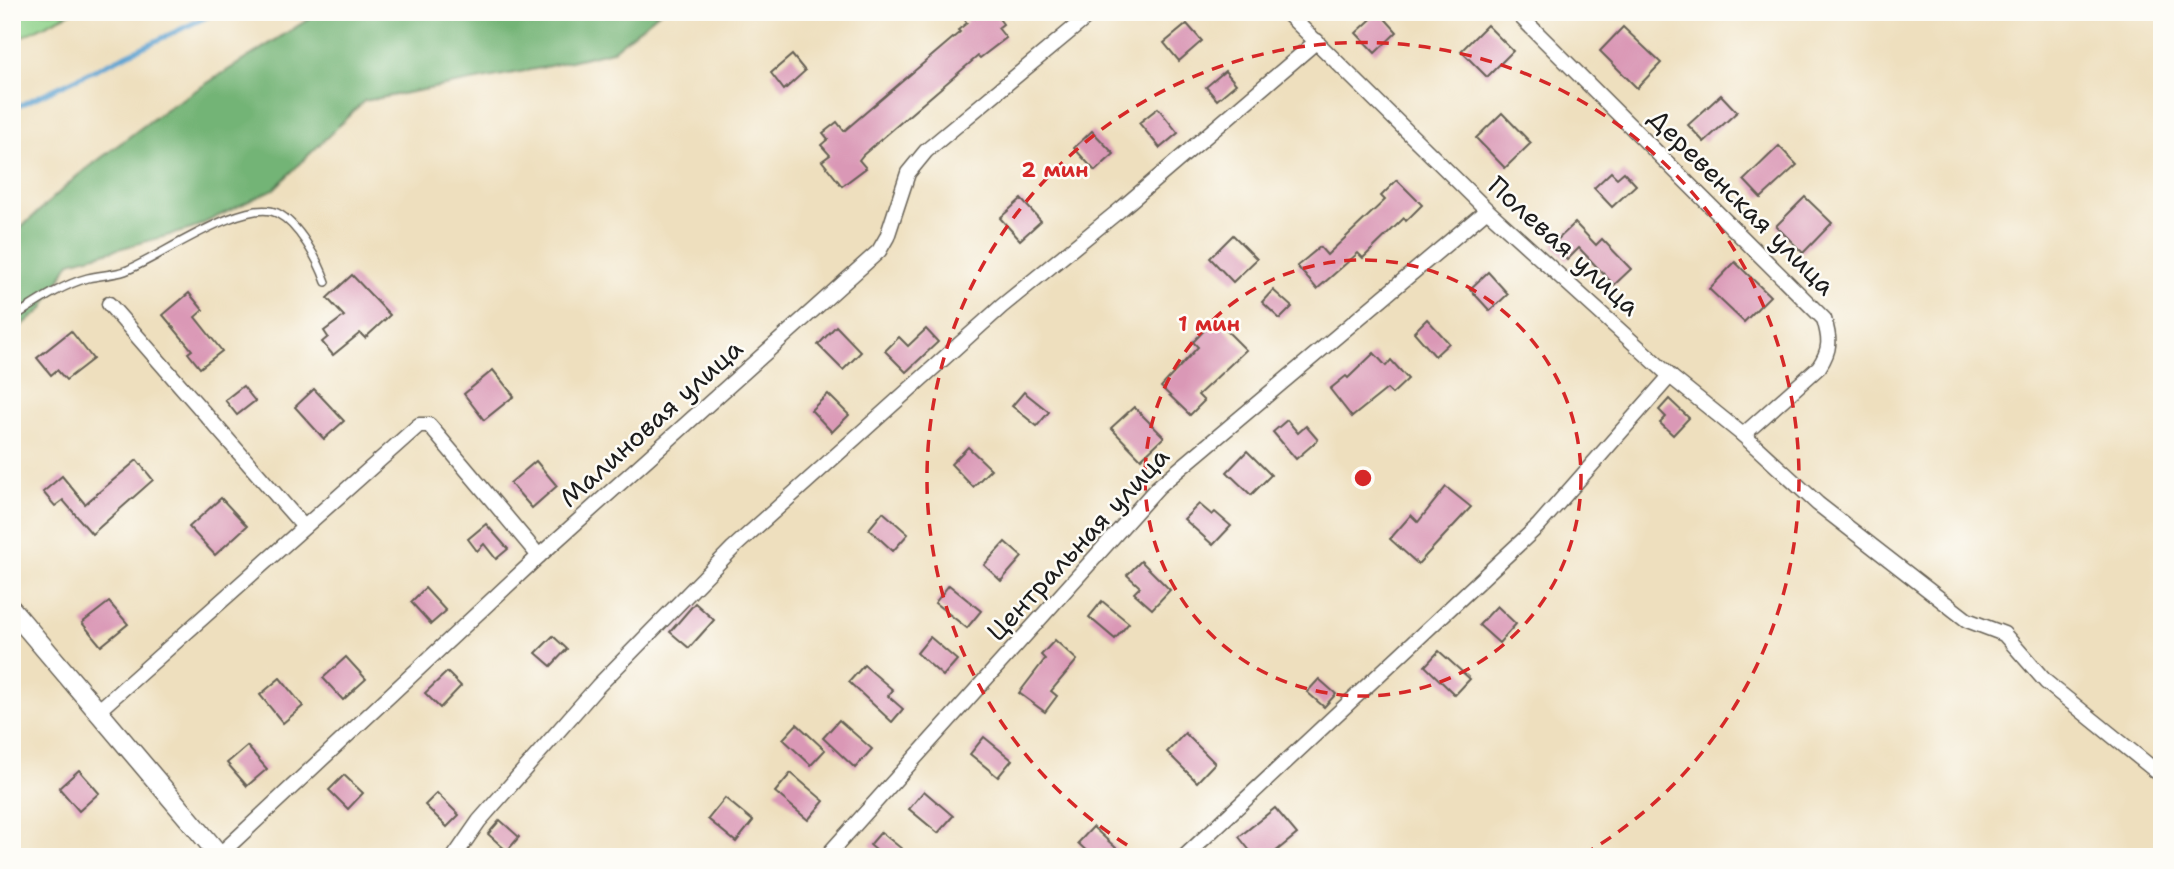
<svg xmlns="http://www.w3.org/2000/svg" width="2174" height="869" viewBox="0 0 2174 869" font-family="'Shantell Sans',sans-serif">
<rect width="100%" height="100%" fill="#fdfcf7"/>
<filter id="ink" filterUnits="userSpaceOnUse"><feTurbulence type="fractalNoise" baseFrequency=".0143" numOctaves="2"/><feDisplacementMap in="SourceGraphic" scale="14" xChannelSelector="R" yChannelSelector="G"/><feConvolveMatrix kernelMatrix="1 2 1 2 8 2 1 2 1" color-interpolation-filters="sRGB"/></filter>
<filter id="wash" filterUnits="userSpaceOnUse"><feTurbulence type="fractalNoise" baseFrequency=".00686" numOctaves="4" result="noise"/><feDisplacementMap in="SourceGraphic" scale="28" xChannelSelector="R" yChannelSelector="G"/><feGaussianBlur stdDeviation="1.57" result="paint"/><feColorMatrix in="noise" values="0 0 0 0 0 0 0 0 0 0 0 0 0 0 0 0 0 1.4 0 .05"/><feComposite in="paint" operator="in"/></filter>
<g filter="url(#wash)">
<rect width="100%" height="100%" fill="#eedfbe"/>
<path fill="#8fd28a" stroke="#567753" stroke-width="2" d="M12,12H72L12,42Z"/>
<path fill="#73b476" stroke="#486849" stroke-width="2" d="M320,12H660L612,51L541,68L364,101L274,189L192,229L70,262L42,310L12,333V236L77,176L166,109Z"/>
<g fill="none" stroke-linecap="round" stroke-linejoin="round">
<path stroke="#5aa1d0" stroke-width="5" d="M12,109L217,12"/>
</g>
<g id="blocks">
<g fill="#da98b6">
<path d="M959,12H994L1003,24L998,28L1006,38L980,58L978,56L863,155L859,160L866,168L842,186L822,161L830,155L821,145L828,139L823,133L837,122L844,131L960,32L958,30L967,23Z"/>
<path d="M1379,12L1397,32L1375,53L1356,33Z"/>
<path d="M1187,24L1202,41L1179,61L1164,43Z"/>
<path d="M1487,25L1513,51L1487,77L1461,51Z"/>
<path d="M1623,27L1661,63L1637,88L1600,51Z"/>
<path d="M792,55L805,71L784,90L771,73Z"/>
<path d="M1225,71L1236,84L1217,100L1206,87Z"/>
<path d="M1721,95L1737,112L1704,142L1688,125Z"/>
<path d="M1158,108L1178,133L1160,148L1139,123Z"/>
<path d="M1502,113L1531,143L1505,168L1476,138Z"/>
<path d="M1092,131L1114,154L1095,171L1074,148Z"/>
<path d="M1779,146L1797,165L1761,198L1744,180Z"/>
<path d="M1611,172L1617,178L1624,172L1636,185L1612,207L1594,188Z"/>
<path d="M1397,180L1422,205L1406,221L1404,218L1363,258L1358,253L1317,289L1297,266L1320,247L1327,255L1385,200L1381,196Z"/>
<path d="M1805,197L1832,223L1803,253L1776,226Z"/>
<path d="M1021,199L1041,221L1020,240L1000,218Z"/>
<path d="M1575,223L1596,245L1602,239L1631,269L1614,285L1579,248L1567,260L1552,245Z"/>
<path d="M1233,235L1257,259L1233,282L1210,258Z"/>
<path d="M1735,262L1770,296L1744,322L1709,289Z"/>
<path d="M1488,272L1508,294L1490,311L1470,289Z"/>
<path d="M352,275L390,315L365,338L360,333L333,355L322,342L328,337L324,331L344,316L327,298Z"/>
<path d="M1273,290L1292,307L1280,319L1262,302Z"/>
<path d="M189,293L203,310L195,317L222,351L200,368L188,353L192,350L163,315Z"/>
<path d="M1215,319L1246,350L1198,395L1204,401L1190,415L1161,387L1198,347L1193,342Z"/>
<path d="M1427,319L1449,343L1435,356L1414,332Z"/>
<path d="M836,326L861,352L843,370L818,345Z"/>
<path d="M926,329L938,342L906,372L885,351L899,337L908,346Z"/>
<path d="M71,331L93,359L66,380L57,370L51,375L37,358Z"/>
<path d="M1374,353L1386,366L1391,360L1408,379L1392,394L1387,389L1352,417L1330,389L1346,376L1348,378Z"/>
<path d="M493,370L514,396L484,420L464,394Z"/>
<path d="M243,386L255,401L237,415L225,400Z"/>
<path d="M314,389L344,421L324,439L295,407Z"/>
<path d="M1024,392L1049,412L1037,426L1012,406Z"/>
<path d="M828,394L849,415L832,432L811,410Z"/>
<path d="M1669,399L1689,418L1673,435L1660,423L1666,417L1659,410Z"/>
<path d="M1134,407L1164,437L1141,459L1111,428Z"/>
<path d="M1287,420L1298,433L1306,426L1318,440L1296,459L1273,432Z"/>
<path d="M968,447L991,469L973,487L951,464Z"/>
<path d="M1247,451L1271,475L1251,495L1227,472Z"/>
<path d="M137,460L153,480L92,534L63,500L55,506L43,492L62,476L85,504Z"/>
<path d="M536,461L557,486L532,508L510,483Z"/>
<path d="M1446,487L1471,507L1418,564L1390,539L1411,515L1418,522Z"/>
<path d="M221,498L247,526L215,555L189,527Z"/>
<path d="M1199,504L1212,515L1215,512L1231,526L1213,545L1184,519Z"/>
<path d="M883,512L908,534L893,551L869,529Z"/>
<path d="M486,524L508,549L496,559L484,544L477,551L468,539Z"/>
<path d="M1005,542L1022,557L1001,581L984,565Z"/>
<path d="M1141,561L1170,590L1152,609L1134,593L1140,587L1127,575Z"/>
<path d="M949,585L981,611L967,628L935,603Z"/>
<path d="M425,588L446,611L431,624L411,602Z"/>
<path d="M1102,601L1129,623L1115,639L1089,617Z"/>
<path d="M109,602L128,624L101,646L82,623Z"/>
<path d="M695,603L714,620L689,648L670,632Z"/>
<path d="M1497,606L1516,624L1499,643L1479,625Z"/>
<path d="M553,636L567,649L551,666L536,653Z"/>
<path d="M930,637L957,660L943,676L917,653Z"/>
<path d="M1055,640L1077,660L1051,691L1057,696L1045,712L1019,693L1045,659L1041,655Z"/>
<path d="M1439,651L1470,679L1455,695L1425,666Z"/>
<path d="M346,657L366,679L343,700L323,678Z"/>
<path d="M864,665L893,690L888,696L903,709L892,722L849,682Z"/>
<path d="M447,672L461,686L440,708L425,693Z"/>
<path d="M280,678L303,706L283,723L260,695Z"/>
<path d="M1319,679L1336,694L1324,707L1307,692Z"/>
<path d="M839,720L872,749L855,768L823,738Z"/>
<path d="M797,724L825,750L811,765L783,739Z"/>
<path d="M1185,733L1215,763L1197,782L1167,752Z"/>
<path d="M984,737L1012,760L998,777L970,754Z"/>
<path d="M247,746L267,769L247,786L227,763Z"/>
<path d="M79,770L99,793L79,811L59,788Z"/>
<path d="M791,773L824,801L808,820L775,792Z"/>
<path d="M344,775L363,793L348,809L329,790Z"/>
<path d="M924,791L953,816L938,833L909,809Z"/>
<path d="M437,793L459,815L447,827L425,805Z"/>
<path d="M725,798L753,821L736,842L708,819Z"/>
<path d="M1275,808L1297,834L1269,857H1255L1239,837Z"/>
<path d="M500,820L519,837L507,851L488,834Z"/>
<path d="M1093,827L1126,857H1093L1078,843Z"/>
<path d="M881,832L902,849L895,857H884L870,845Z"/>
</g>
</g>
</g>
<g filter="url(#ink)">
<use href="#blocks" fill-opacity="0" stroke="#666055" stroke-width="2"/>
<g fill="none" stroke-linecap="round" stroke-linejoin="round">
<defs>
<path id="lane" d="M12,318C36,303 61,285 88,278C100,275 113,275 125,271C159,258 244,197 277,213C299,224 318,260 326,282"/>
<g id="street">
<path d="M1286,12L1487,210L1670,376L1743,435L1818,504L1967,620L2004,634L2046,682L2162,776"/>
<path d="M1516,12L1824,319C1830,339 1831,349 1819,367L1743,435"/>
<path d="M109,304L304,527"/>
<path d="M98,711L419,425H429L539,556"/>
<path d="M217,857L539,556L879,251L887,237L908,173L926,151L1093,12"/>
<path d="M454,857L479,821L598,686L733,548L1002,306L1121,209L1317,41"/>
<path d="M826,857L1158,487L1487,210"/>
<path d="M1184,857L1538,526L1670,376"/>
</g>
<path id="secondary" d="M12,610L221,857"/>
</defs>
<use href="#lane" stroke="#666055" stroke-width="10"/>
<use href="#street" stroke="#666055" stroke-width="17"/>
<use href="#secondary" stroke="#666055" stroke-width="22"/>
<use href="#lane" stroke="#fff" stroke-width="7"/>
<use href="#street" stroke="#fff" stroke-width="14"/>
<use href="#secondary" stroke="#fff" stroke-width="19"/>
</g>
</g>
<g fill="none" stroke="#d62828" stroke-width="3.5" stroke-dasharray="12 9">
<circle cx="1363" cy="478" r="218"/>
<path d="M1145 856A436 436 0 1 1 1581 856"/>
</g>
<g text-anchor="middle" stroke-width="5" stroke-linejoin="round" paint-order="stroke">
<g font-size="26" fill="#1c1c1c" stroke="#fdfcf7">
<text transform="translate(1742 202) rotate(45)" y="9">Деревенская улица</text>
<text transform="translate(1564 246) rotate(42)" y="9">Полевая улица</text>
<text transform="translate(651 423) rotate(-42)" y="9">Малиновая улица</text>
<text transform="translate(1078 544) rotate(-47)" y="9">Центральная улица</text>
</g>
</g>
<circle cx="1363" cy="478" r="10" fill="#d62828" stroke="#fdfcf7" stroke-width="3.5"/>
<g font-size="21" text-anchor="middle" font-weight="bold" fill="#d62828" stroke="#fdfcf7" stroke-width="5" stroke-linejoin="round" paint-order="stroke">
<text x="1055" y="177">2 мин</text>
<text x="1209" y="331">1 мин</text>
</g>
<rect width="2174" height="869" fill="none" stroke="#fdfcf7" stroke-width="42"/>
</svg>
